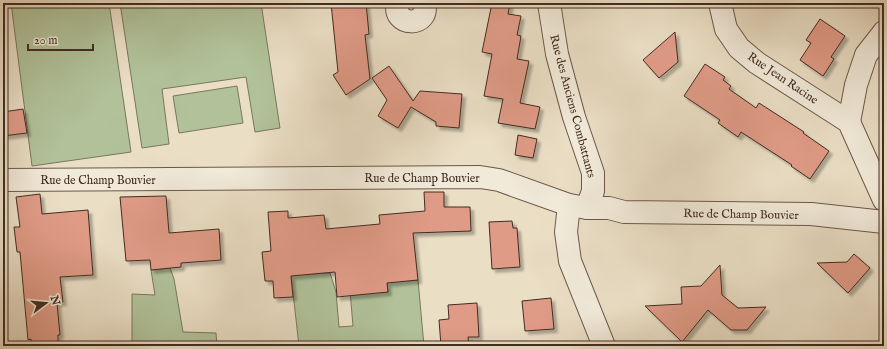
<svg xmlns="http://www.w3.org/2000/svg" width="887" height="349" viewBox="0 0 887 349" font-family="'IM FELL English',serif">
<defs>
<filter id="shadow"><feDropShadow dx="3.5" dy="3.5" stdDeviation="1" flood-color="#0004"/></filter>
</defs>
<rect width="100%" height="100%" fill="#eadec5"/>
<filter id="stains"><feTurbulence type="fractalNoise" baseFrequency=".005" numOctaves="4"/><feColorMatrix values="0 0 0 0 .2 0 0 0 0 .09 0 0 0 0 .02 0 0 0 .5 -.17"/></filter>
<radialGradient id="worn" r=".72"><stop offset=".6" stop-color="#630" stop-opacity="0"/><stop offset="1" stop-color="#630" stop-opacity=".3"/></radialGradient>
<g fill="#b1c29a" stroke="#7a775e">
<path d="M11,3H109L131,152L32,166Z"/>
<path d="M120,3H261L280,128L255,132L246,77L162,89L169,144L142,148Z"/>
<path d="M237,86L243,123L179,133L173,96Z"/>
<path d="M170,268L174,279L183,332L216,333L217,346H103V345L132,343V294L155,295L151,270Z"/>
<path d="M330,273L336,292L339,327L353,326L350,291L388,292L386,273L407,281L418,280L424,346H299L291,275Z"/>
</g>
<g fill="#e09b87" stroke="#422c21" filter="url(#shadow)">
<path d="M331,3H366L369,34L365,35L370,79L346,95L333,75L338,72Z"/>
<path d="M492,3H510L508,14L521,16L517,35L521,36L517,59L529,61L520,103L540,107L535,129L498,123L503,99L484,96L492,54L482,52Z"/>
<path d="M820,19L845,36L831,57L834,59L823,76L800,60L811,43L806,40Z"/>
<path d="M675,32L678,62L659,78L643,60Z"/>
<path d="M705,64L725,77L723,80L731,86L729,89L756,108L759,103L804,132L803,133L829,151L810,179L791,166L792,165L741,132L738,137L718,123L720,120L684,96Z"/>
<path d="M389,66L413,101L420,91L462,94L459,128L436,126V122L411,107L398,128L378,116L387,100L372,78Z"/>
<path d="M23,109L27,133L3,136V112Z"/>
<path d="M518,135L537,139L533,158L515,155Z"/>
<path d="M424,192H444V207H470L471,231L413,233L418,280L387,283L388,292L337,297L335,272L291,276L293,297L274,298L273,281H265L262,252L271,251L268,212L288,211V218L324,215L326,229L380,224L379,215L425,211Z"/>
<path d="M40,194L42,214L88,210L93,275L60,277L63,302L57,303L60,335H58V346H32L31,339L28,340L20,252H17L14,227H20L16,197Z"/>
<path d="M166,196L169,233L219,229L221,260L181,263V267L151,270L150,260L126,261L120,197Z"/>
<path d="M512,221L513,228H517L520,267L492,269L489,222Z"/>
<path d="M854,254L870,268L848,293L817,263L847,262Z"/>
<path d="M720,265L722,295L738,308L766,307L747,330H731L708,310L682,342L645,306L682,304L681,287L701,286Z"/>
<path d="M551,298L554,329L525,331L522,301Z"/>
<path d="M477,303L479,337H468L469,346H441L439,320L449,319L448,305Z"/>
</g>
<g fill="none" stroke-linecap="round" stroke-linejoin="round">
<defs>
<g id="street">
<path d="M398,3C391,27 431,28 424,3"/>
<path d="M549,3L557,54L574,117L593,173V191L587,208"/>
<path d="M720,3L726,29L739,48L757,63L849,122L884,200"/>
<path d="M849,122L856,85L866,55L884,32"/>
<path d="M3,180L480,177L499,180L569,205L587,208H609L624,212L811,214L884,222"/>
<path d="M569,205L566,232L570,261L604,346"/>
</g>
</defs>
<use href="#street" stroke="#6c584a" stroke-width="24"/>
<use href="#street" stroke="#f1ead9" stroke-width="22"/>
</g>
<g text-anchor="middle" stroke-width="3" stroke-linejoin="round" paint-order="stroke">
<g font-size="12" fill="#422c21" stroke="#f1ead9">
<text transform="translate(783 78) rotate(34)" y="4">Rue Jean Racine</text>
<text transform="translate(573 106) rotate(75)" y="4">Rue des Anciens Combattants</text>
<text x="422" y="182">Rue de Champ Bouvier</text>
<text x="98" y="184">Rue de Champ Bouvier</text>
<text transform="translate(741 214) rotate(1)" y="4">Rue de Champ Bouvier</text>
</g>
</g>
<rect width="887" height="349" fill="none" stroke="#eadec5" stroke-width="16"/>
<rect x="4" y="4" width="879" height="341" fill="none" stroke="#422c21" stroke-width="2"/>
<rect x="8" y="8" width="871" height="333" fill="none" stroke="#422c21"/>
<g transform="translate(46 303) rotate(74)" stroke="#f1ead9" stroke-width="3" paint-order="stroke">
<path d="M0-3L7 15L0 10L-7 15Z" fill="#422c21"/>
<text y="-6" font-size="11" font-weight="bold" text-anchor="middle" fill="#422c21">N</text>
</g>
<path d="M28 44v6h65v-6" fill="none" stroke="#422c21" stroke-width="2"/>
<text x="34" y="44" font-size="12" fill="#422c21" stroke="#f1ead9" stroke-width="3" paint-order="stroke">20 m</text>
<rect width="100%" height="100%" filter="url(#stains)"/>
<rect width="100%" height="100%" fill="url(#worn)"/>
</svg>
